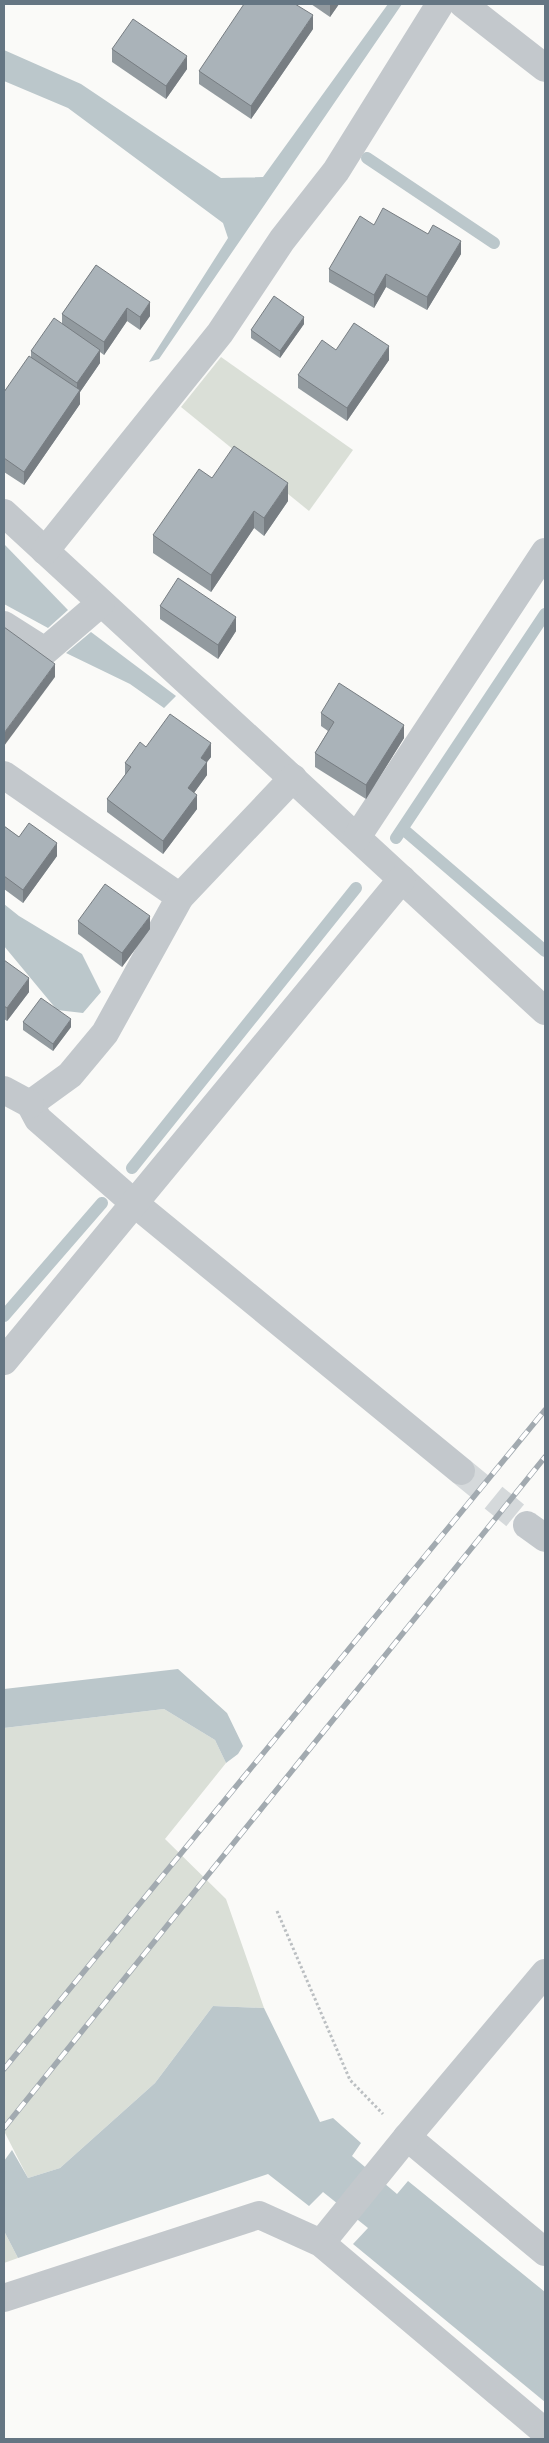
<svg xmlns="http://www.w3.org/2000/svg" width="549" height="2443" viewBox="0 0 549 2443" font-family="'Alegreya Sans',sans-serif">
<rect width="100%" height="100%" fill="#fafaf8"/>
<g fill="#dadfd7">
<path d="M221,357L353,450L309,511L181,407Z"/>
<path d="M164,1709L215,1740L226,1763L165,1839L226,1899L264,2008L213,2006L155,2083L60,2168L28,2178L4,2131V1728Z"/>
<path d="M4,2231L18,2258L4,2263Z"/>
</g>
<g fill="#bbc7cb">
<path d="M388,4H402L159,359L149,362L228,238L223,223L68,108L4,81V50L81,84L221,178L263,177Z"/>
<path d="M4,544L68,610L48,628L4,604Z"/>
<path d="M91,632L176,696L164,708L130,684L66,653Z"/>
<path d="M4,904L19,916L82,954L101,992L83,1013L57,1010L4,946Z"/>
<path d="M178,1669L227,1713L243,1746L238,1754L226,1763L215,1740L164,1709L4,1728V1689Z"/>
<path d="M213,2006L264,2008L320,2122L333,2118L361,2143L352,2156L397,2194L408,2181L545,2292V2402L353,2244L368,2228L323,2192L309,2206L268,2174L18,2258L4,2231V2161L12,2150L28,2178L60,2168L155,2083Z"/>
</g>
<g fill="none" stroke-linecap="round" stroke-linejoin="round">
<g stroke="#bbc7cb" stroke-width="12">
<path d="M367,158L494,243"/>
<path d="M403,829L545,951"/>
<path d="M396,838L545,614"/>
<path d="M132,1168L356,888"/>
<path d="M4,1316L102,1203"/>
</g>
<path stroke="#d5d9db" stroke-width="28" stroke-dasharray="28 14" stroke-linecap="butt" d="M461,1471L527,1525"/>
<path stroke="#bbbfc2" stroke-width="3" stroke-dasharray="2.5 2.5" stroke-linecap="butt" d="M277,1911L350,2080L383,2114"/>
<g stroke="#c3c8cc" stroke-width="28">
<path d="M463,4L545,68"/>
<path d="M4,513L545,1011"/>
<path d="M45,551L220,333L282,240L336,171L440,4"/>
<path d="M4,625L45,651L101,603"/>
<path d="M4,775L180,897"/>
<path d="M293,778L180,897L105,1033L70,1075L30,1104L38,1119L134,1203L461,1471"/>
<path d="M357,837L545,552"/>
<path d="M4,1090L30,1104"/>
<path d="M4,1361L402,879"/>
<path d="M527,1525L545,1538"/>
<path d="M407,2137L545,2252"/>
<path d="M321,2243L407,2137L545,1973"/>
<path d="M4,2298L259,2215L321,2243L545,2432"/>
</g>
<defs>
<g id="rail">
<path d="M4,2069L545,1410"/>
<path d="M4,2128L545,1457"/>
</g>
</defs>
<use href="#rail" stroke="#a2aab0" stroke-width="5.5"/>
<use href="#rail" stroke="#fff" stroke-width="4" stroke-dasharray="11" stroke-linecap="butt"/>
</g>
<g fill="#929a9f">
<path d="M311,4H339L330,17Z"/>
<path d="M313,29L251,119L199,84V71Z"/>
<path d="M112,49L187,69L166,99L112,62Z"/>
<path d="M374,225L461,254L427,310L386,287L374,308L329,282V269Z"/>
<path d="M96,265L150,316L140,330L127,321L104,355L100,352V363L80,392V404L24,485L4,472V392L31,358V351L62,324V314Z"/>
<path d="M304,324L280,358L251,338V330Z"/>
<path d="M336,350L389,360L347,421L298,388V375Z"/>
<path d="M288,501L264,536L254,528L211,592L153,553V535Z"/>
<path d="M160,606L236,631L218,659L160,619Z"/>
<path d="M321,713L404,738L366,799L315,767V753L328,731L321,726Z"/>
<path d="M146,747L211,757L207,762V775L194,793L197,809L163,854L107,812V799L125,775V763Z"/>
<path d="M4,826L19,837L57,856L23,903L4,889Z"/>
<path d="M78,921L150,929L122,967L78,934Z"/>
<path d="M4,960L29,992L7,1021L4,1019Z"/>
<path d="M23,1022L71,1027L53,1051L23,1030Z"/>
</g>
<g fill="#777d82">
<path d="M330,4H339L330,17Z"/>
<path d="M313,15V29L251,119V106Z"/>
<path d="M187,56V69L166,99V86Z"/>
<path d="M461,241V254L427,310V297Z"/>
<path d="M386,274V287L374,308V295Z"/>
<path d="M150,302V316L140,330V317Z"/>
<path d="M127,308V321L104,355V342Z"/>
<path d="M304,317V324L280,358V351Z"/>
<path d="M389,346V360L347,421V408Z"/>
<path d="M100,350V363L80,392V404L24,485V472L77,394V383Z"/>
<path d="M288,483V501L264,536V518Z"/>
<path d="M254,511V528L211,592V575Z"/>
<path d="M236,617V631L218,659V645Z"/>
<path d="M55,664V677L4,746V733Z"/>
<path d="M404,725V738L366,799V785Z"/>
<path d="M211,743V757L207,762V775L188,801V788L201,758Z"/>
<path d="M197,795V809L163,854V841Z"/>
<path d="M57,843V856L23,903V890Z"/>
<path d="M150,916V929L122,967V953Z"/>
<path d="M29,978V992L7,1021V1008Z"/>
<path d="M71,1019V1027L53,1051V1044Z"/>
</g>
<g fill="#aab3b9" stroke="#777d82">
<path d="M244,4H295L313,15L251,106L199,71Z"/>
<path d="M133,19L187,56L166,86L112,49Z"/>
<path d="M383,208L428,234L433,225L461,241L427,297L386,274L374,295L329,269L360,216L374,225Z"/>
<path d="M96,265L150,302L140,317L127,308L104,342L62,314Z"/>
<path d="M274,296L304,317L280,351L251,330Z"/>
<path d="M54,318L100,350L77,383L31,351Z"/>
<path d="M354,323L389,346L347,408L298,375L322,340L336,350Z"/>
<path d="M29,356L80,390L24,472L4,458V392Z"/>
<path d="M234,446L288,483L264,518L254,511L211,575L153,535L199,469L212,478Z"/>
<path d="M178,578L236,617L218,645L160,606Z"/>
<path d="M4,627L55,664L4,733Z"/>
<path d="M339,683L404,725L366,785L315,753L334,722L321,713Z"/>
<path d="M170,714L211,743L201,758L207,762L188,788L197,795L163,841L107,799L131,767L125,763L140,742L146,747Z"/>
<path d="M29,823L57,843L23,890L4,876V826L19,837Z"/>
<path d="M105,884L150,916L122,953L78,921Z"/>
<path d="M4,960L29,978L7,1008L4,1006Z"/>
<path d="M41,998L71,1019L53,1044L23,1022Z"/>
</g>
<rect width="549" height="2443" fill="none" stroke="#657683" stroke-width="10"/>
</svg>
